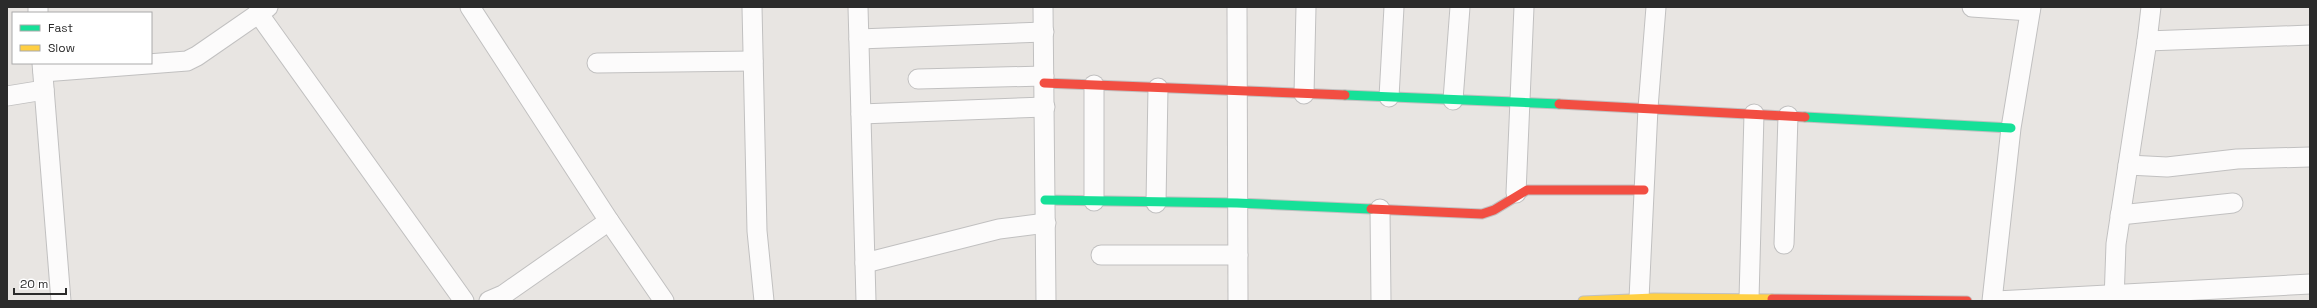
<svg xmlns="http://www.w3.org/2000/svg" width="2317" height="308" viewBox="0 0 2317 308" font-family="'Space Grotesk',sans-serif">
<rect width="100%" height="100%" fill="#e8e5e2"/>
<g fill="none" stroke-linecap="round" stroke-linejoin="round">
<defs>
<g id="street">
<path d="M38,7V13"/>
<path d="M470,7L609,221L664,301"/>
<path d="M752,7L757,231L764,301"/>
<path d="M858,7L866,301"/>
<path d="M1043,7L1046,301"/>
<path d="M1237,7L1238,301"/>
<path d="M1972,7L2030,11"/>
<path d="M2151,7L2147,41L2310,35"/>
<path d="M258,13L464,301"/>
<path d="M859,39L1044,32"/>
<path d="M42,63L61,301"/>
<path d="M597,63L753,61"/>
<path d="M43,72L187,61L197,56L268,7"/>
<path d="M918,79L1044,76"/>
<path d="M1304,94L1306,7"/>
<path d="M7,96L44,90"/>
<path d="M1389,97L1394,7"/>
<path d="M1453,100L1460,7"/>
<path d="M861,114L1045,107"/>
<path d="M2128,165L2167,167L2237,159L2310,157"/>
<path d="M1516,193L1524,7"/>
<path d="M1094,201V85"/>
<path d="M1156,203L1158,88"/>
<path d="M1380,209L1381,301"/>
<path d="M2120,215L2233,203"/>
<path d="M1784,244L1788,116"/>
<path d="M1101,255H1238"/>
<path d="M865,263L999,229L1046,223"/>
<path d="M1639,299L1648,108L1656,7"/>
<path d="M1749,299L1754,114"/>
<path d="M489,301L503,295L609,221"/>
<path d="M1992,301L2011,128L2031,7"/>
<path d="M1996,301L2310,284"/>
<path d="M2114,301L2116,244L2147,41"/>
</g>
<g id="fast">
<path d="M1345,95L1559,104"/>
<path d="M1805,117L2011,128"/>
<path d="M1045,200L1237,203L1371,209"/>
</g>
<path id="slow" d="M1583,301L1654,298L1772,299"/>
<g id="jam">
<path d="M1044,83L1345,95"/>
<path d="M1559,104L1805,117"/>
<path d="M1371,209L1482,214L1494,210L1527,190H1644"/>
<path d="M1772,299L1967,301"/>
</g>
</defs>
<use href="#street" stroke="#c1c0c0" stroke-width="21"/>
<use href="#fast" stroke="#c1c0c0" stroke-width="11"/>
<use href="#slow" stroke="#c1c0c0" stroke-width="11"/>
<use href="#jam" stroke="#c1c0c0" stroke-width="11"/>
<use href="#street" stroke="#fcfbfb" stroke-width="19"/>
<use href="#fast" stroke="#16e098" stroke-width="9"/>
<use href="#slow" stroke="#ffcf43" stroke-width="9"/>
<use href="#jam" stroke="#f24e42" stroke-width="9"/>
</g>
<rect width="2317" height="308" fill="none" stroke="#2b2b2b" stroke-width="16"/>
<rect x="12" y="12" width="140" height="52" fill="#ffffff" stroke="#aaaaaa"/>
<rect x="20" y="25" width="20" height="6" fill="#16e098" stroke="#aaaaaa"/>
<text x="48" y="32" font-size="12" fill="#2b2b2b">Fast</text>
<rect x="20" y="45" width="20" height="6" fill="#ffcf43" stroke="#aaaaaa"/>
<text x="48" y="52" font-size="12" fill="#2b2b2b">Slow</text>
<path d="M14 288v6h52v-6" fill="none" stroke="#2b2b2b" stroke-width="2"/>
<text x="20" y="288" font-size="12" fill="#2b2b2b" stroke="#ffffff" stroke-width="3" paint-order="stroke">20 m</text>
</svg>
